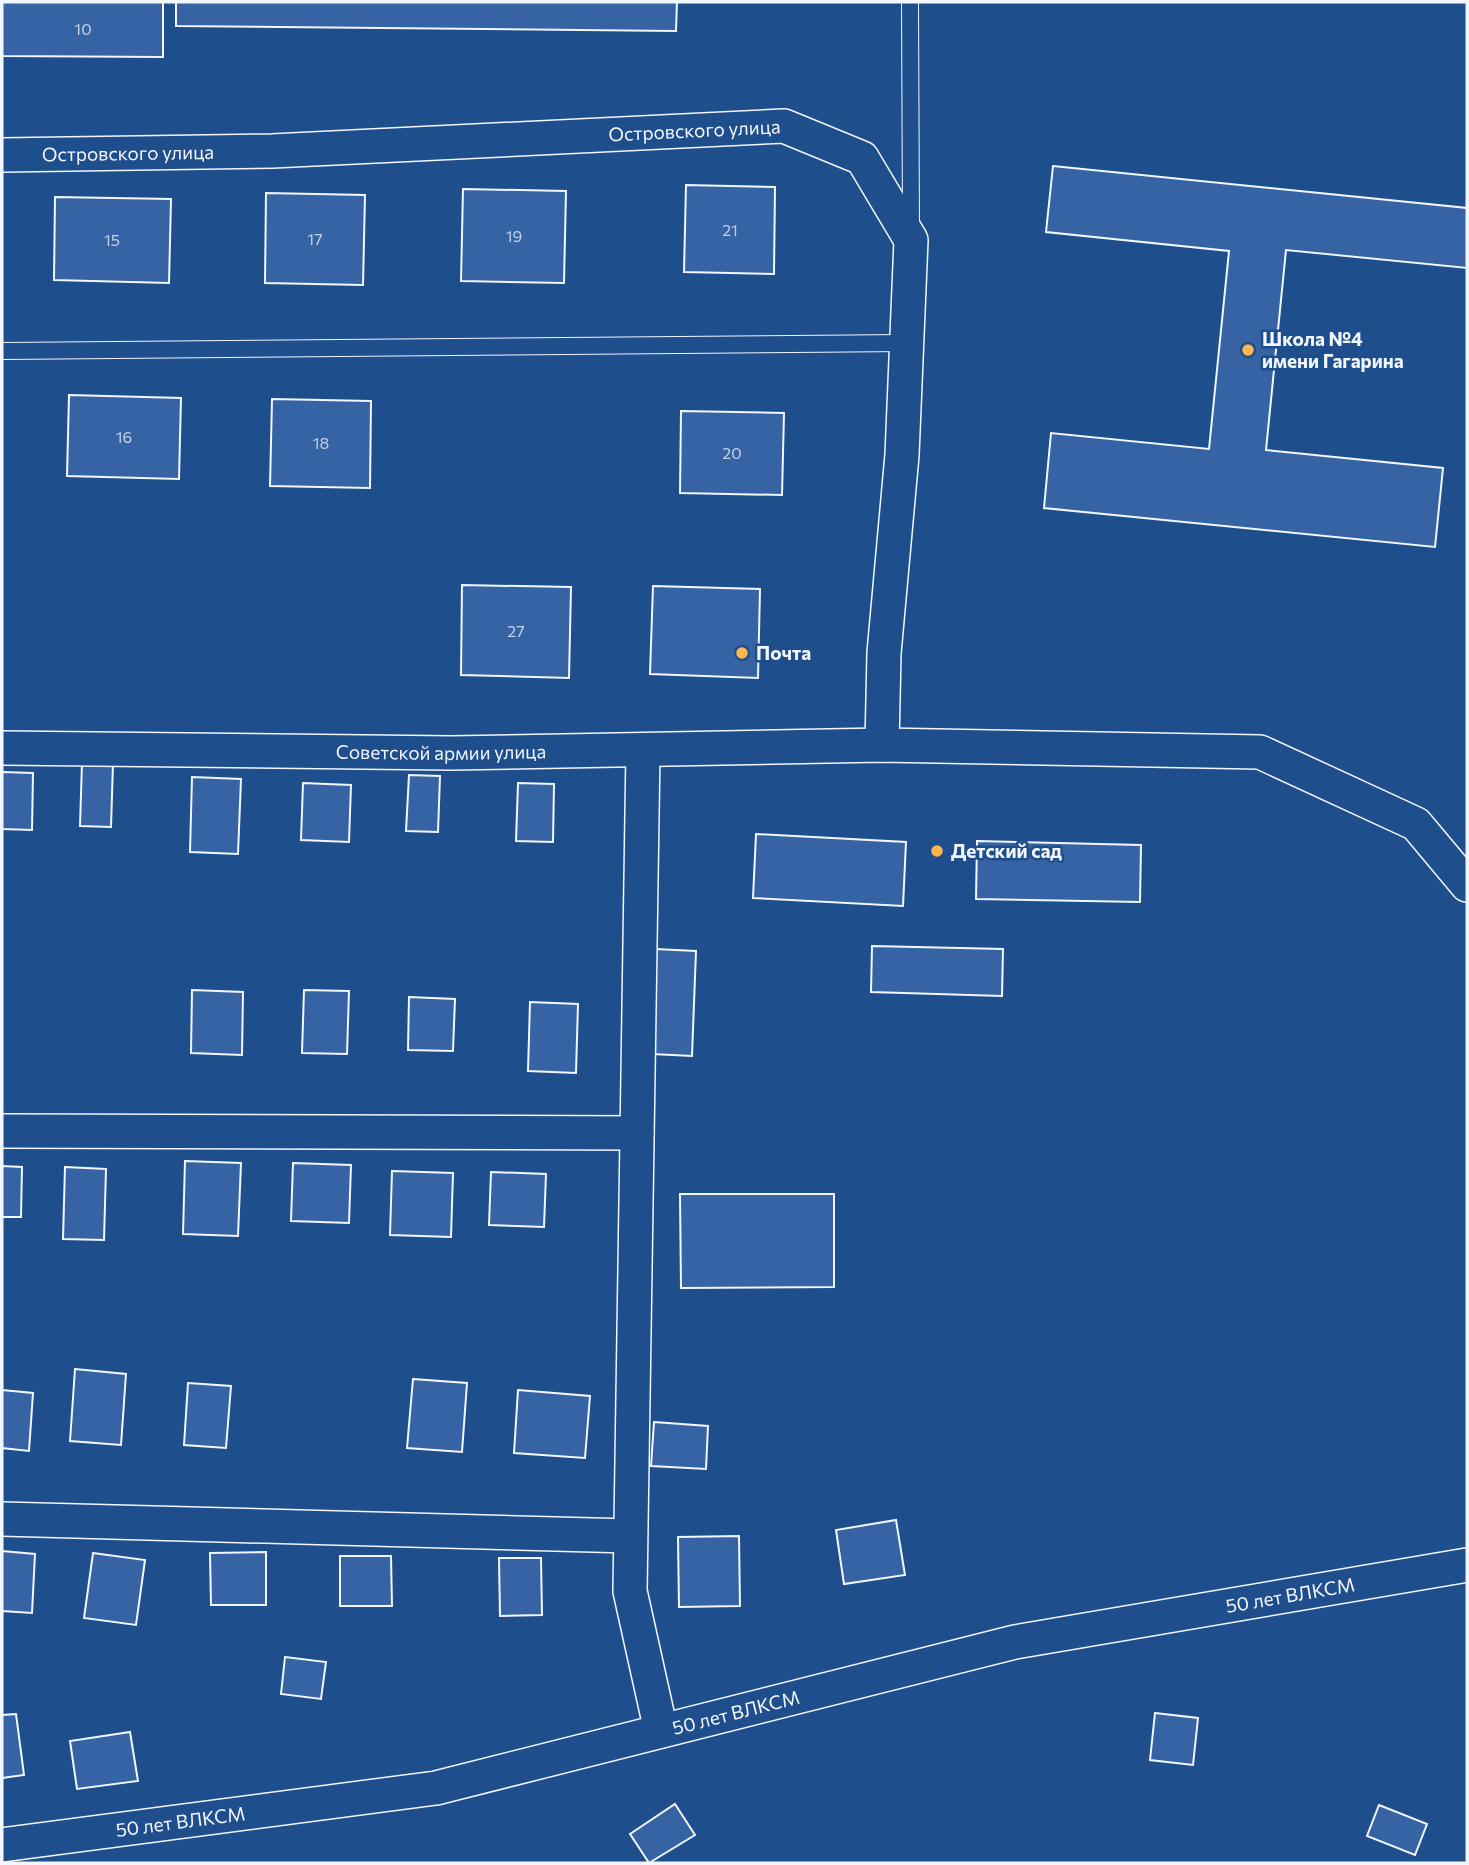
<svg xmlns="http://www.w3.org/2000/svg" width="1469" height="1865" viewBox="0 0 1469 1865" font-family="Commissioner,sans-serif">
<rect width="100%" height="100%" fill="#1f4e8c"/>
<g fill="#3563a3" stroke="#f2f6ff" stroke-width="2">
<path d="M2,2H163V57L2,56Z"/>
<path d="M176,2H677L676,31L176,26Z"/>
<path d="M1053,166L1467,208V268L1286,250L1266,450L1443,468L1435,547L1044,508L1051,433L1209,449L1229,251L1046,232Z"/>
<path d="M686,185L775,187L774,274L684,272Z"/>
<path d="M463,189L566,191L564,283L461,281Z"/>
<path d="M266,193L365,195L363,285L265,283Z"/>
<path d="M55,197L171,199L169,283L54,280Z"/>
<path d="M69,395L181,398L179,479L67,476Z"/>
<path d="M272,399L371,401L370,488L270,486Z"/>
<path d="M681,411L784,413L782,495L680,493Z"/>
<path d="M462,585L571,587L569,678L461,675Z"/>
<path d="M653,586L760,589L758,678L650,674Z"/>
<path d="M82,762L113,763L111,827L80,826Z"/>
<path d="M2,772L33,773L32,830L2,829Z"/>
<path d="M409,775L440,776L438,832L406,831Z"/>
<path d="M192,777L241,779L238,854L190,852Z"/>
<path d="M303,783L351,785L349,842L301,840Z"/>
<path d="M518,783L554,784L553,842L516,841Z"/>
<path d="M756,834L906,842L903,906L753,898Z"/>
<path d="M977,841L1141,845L1140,902L976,899Z"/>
<path d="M872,946L1003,949L1002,996L871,992Z"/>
<path d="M655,949L696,951L692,1056L652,1054Z"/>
<path d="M192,990L243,992L242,1055L191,1053Z"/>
<path d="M304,990L349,991L347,1054L302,1053Z"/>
<path d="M409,997L455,999L453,1051L408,1050Z"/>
<path d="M530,1002L578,1004L576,1073L528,1071Z"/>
<path d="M185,1161L241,1163L238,1236L183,1234Z"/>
<path d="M293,1163L351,1165L349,1223L291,1221Z"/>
<path d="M2,1166L22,1167L21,1217H2Z"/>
<path d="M65,1167L106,1169L104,1240L63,1239Z"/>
<path d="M392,1171L453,1173L451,1237L390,1235Z"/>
<path d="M491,1172L546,1174L544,1227L489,1225Z"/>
<path d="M680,1194H834V1287L681,1288Z"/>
<path d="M75,1369L126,1374L121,1445L70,1441Z"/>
<path d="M413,1379L467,1383L462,1452L407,1448Z"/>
<path d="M188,1383L231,1386L226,1448L184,1445Z"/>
<path d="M2,1390L33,1393L29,1451L2,1448Z"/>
<path d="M518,1390L590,1396L585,1458L514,1453Z"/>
<path d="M654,1422L708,1426L706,1469L651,1466Z"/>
<path d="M896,1520L905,1575L844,1584L836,1530Z"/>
<path d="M739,1536L740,1606L679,1607L678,1537Z"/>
<path d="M2,1551L35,1554L32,1613L2,1611Z"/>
<path d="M266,1552V1605H211L210,1553Z"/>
<path d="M93,1553L145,1560L136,1625L84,1618Z"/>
<path d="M340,1556H391L392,1606H340Z"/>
<path d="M499,1558H541L542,1615L500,1616Z"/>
<path d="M285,1657L326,1662L321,1699L281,1694Z"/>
<path d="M1155,1713L1198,1718L1193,1765L1150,1760Z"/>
<path d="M16,1714L24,1775L2,1778V1715Z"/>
<path d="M130,1732L138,1781L77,1789L70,1741Z"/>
<path d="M675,1804L695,1835L649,1863L630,1834Z"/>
<path d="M1379,1805L1427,1824L1415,1855L1367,1836Z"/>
</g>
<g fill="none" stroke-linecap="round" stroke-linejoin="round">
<defs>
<g id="lane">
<path d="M910,2L911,230"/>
<path d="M2,351L907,343"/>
</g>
<g id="street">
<path id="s1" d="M2,155L272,151L784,126L862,158L911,240L902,455L884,653L882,745"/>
<path id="s2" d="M2,748L451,753L882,745L1260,752L1416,824L1467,885"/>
<path d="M643,750L630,1591L661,1731"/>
<path d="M2,1131L637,1133"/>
<path d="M2,1519L630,1536"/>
<path id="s3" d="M2,1845L436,1788L1015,1642L1467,1565"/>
</g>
</defs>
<use href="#lane" stroke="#f2f6ff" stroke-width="18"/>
<use href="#street" stroke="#f2f6ff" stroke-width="36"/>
<use href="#lane" stroke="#1f4e8c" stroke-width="16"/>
<use href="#street" stroke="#1f4e8c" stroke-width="33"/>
</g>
<g fill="#ffb74d" stroke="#1f4e8c" stroke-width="2.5">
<circle cx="1248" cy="350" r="7"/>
<circle cx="742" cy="653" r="7"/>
<circle cx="937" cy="851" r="7"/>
</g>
<g text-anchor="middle" stroke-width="5" stroke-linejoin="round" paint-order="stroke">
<g font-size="16" fill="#c3d1e8">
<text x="83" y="35">10</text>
<text x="730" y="236">21</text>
<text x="514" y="242">19</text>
<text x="315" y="245">17</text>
<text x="112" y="246">15</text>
<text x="124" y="443">16</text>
<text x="321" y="449">18</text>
<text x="732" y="459">20</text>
<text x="516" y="637">27</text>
</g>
<g font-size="19" fill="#f2f6ff" stroke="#1f4e8c">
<text dy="7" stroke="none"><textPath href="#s1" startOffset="693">Островского улица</textPath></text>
<text dy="7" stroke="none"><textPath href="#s1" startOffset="126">Островского улица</textPath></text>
<text dy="7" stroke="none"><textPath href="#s2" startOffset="439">Советской армии улица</textPath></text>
<text dy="7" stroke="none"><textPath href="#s3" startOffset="1314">50 лет ВЛКСМ</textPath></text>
<text dy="7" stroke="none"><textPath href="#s3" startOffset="747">50 лет ВЛКСМ</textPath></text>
<text dy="7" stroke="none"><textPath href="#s3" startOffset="180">50 лет ВЛКСМ</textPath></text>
</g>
<g font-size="19" font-weight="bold" fill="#f2f6ff" stroke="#1f4e8c" text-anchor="start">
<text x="1262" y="346">Школа №4<tspan x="1262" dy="22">имени Гагарина</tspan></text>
<text x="756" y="660">Почта</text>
<text x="951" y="858">Детский сад</text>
</g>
</g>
<rect width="1469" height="1865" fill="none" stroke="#f2f6ff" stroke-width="7"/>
</svg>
